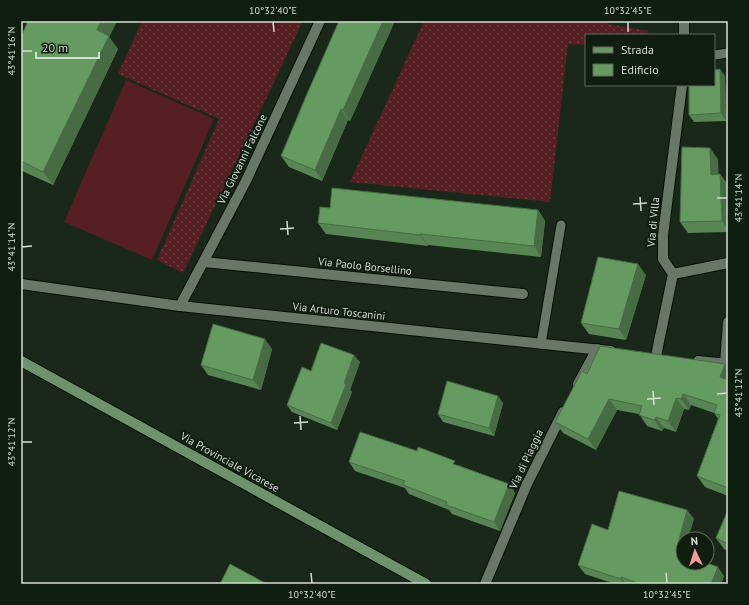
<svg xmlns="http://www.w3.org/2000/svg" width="749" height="605" viewBox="0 0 749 605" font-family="'PT Sans',sans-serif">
<defs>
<pattern id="grass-dots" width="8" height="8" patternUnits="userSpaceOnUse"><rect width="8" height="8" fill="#561f23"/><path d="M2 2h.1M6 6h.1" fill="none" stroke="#6d3f42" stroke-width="1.8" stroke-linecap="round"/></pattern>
</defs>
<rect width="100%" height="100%" fill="#192818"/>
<g fill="url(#grass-dots)">
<path d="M142,21H303L183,273L157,260L219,119L118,74Z"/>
<path d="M424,21H608V24L649,31L648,35H586V45L568,44L550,202L350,182Z"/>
</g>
<path fill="#561f23" d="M126,80L214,119L152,260L64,222Z"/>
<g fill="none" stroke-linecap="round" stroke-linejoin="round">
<defs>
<g id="lane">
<path d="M714,55L728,53"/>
<path d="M541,344L561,225"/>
</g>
<g id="street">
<path d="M684,21V35"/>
<path d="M204,262L523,294"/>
<path d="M673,274L728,263"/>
<path d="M21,284L180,306L611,351"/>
<path d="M180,306L246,181L320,21"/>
<path d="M656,356L673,274L663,259V235L682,85"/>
<path d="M698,361L728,364"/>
<path d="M725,363L728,322"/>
<path d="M578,384L597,349"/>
<path d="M485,584L527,484L563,412"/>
</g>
<path id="secondary" d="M21,361L426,584"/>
</defs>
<use href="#lane" stroke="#041004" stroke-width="11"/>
<use href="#street" stroke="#041004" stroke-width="12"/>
<use href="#secondary" stroke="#041004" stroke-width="12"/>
<use href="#lane" stroke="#687866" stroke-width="9"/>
<use href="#street" stroke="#687866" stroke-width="10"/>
<use href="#secondary" stroke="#6e926b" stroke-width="10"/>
</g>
<g fill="#578553">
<path d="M28,21H117L109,37L118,49L53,185L22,171L21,173V37Z"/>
<path d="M394,23L350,121L348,120L322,181L289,167L281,156Z"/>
<path d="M725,76L726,121L694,122L689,115Z"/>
<path d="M718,159V175L720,174L728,185V232L688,233L680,222Z"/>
<path d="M330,208L538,210L545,221L541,257L428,245V246L326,234L318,223Z"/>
<path d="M646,275L626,340L589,334L581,323Z"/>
<path d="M272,349L261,390L208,375L201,365Z"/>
<path d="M360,362L350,390L352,392L337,430L292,412L287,405L311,371Z"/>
<path d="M728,368V496L705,487L697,476L718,419L714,413L691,405L689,410L684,409L676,432L664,428L662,431L647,426L639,414L617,410L596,450L563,433L555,422L587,374Z"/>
<path d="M503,403L494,436L443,422L438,414Z"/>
<path d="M349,462L458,465L509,484L515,493L500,531L452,514L449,510L409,494L405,488L355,471Z"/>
<path d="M687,510L694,519L683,539V563L724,576L721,584H615L585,574L578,565L608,530Z"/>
<path d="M728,510V551L724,549L716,538Z"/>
</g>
<g fill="#476c44">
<path d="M101,21H117L109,37L118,49L53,185L43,172L97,30Z"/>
<path d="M383,21H393L394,23L350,121L343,110Z"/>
<path d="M720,69L725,76L726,121L721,113Z"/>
<path d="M341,109L348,120L322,181L315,170Z"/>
<path d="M710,148L718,159L719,186L711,175Z"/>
<path d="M720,174L728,185V230L722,221Z"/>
<path d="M538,210L545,221L541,257L534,246Z"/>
<path d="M420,234L428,245V246L420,235Z"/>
<path d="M638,264L646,275L626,340L619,329Z"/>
<path d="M265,339L272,349L261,390L253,380Z"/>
<path d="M354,355L360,362L350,390L352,392L337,430L331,423Z"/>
<path d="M725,364L728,368V387L720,377Z"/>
<path d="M683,394L691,405L689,410L681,399Z"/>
<path d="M498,396L503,403L494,436L489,428Z"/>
<path d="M676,398L684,409L676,432L668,421Z"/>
<path d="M609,399L617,410L596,450L588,439Z"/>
<path d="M656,417L664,428L662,431L654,420Z"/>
<path d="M509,484L515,493L500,531L494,522Z"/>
<path d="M687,510L694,519L688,539H683V558L676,551Z"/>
<path d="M718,567L724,576L721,584H711Z"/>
<path d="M621,577L626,584H624L621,579Z"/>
</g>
<g fill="#659b61" stroke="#476c44">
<path d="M28,21H101L97,30L109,36L43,172L21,161V37Z"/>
<path d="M339,21H383L343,110L341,109L315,170L281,156L307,94Z"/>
<path d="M720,69L721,113L689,115V85H714V70Z"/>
<path d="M682,147L710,148L711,175L720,174L722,221L680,222Z"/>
<path d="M332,188L538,210L534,246L420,234V235L318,223L320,207L330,208Z"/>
<path d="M598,257L638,264L619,329L581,323Z"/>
<path d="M213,324L265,339L253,380L201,365Z"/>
<path d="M321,343L354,355L344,383L346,384L331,423L287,405L302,367L311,371Z"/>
<path d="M600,346L725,364L720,377L728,380V488L697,476L720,415L714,413L717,405L683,394L681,399L676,398L668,421L656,417L654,420L639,415L642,406L609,399L588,439L555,422L582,371L587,374Z"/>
<path d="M447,381L498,396L489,428L438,414Z"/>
<path d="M360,432L417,451L418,447L455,461L453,464L509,484L494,522L446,505L447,502L403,485L405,481L349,462Z"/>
<path d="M619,491L687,510L676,551L683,554V563H707L718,567L711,584H640L621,577V579L578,565L592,524L608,530Z"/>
<path d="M728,510V544L716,538Z"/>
<path d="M230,564L267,584H220Z"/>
</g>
<path fill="none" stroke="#d4ddd3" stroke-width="1.5" d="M273,22L274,32M628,22V32M22,51H32M640,197L641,211M717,198H727M633,204L647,203M287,221L288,235M280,229L294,228M22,247L32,246M653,391L654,405M717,394L727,393M647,399L661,398M300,416L301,430M294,423L308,422M22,442H32M311,573L312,583M666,573L667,583"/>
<g text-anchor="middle" stroke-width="4" stroke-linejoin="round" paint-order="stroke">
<g font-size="11" fill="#d4ddd3" stroke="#101e0f">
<text transform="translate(242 159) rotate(-64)" y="4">Via Giovanni Falcone</text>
<text transform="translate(653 222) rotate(-85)" y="4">Via di Villa</text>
<text transform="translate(365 266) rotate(6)" y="4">Via Paolo Borsellino</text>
<text transform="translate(339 311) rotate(6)" y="4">Via Arturo Toscanini</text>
<text transform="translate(526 459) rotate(-65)" y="4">Via di Piaggia</text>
<text transform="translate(230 462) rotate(29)" y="4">Via Provinciale Vicarese</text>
</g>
</g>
<rect width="749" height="605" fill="none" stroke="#101e0f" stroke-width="44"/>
<rect x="585" y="34" width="130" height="52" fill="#101e0f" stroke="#5e6a5d"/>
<rect x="593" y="47" width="20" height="6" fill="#6e926b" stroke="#5e6a5d"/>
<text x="621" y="54" font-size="12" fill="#d4ddd3">Strada</text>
<rect x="593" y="64" width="20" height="12" fill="#659b61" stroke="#5e6a5d"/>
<text x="621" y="74" font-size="12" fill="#d4ddd3">Edificio</text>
<g transform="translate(695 551) rotate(356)"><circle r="19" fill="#101e0f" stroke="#5e6a5d"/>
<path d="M0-3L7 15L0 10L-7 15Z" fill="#f59b9d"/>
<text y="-6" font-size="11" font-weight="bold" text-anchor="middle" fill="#d4ddd3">N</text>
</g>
<path d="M36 52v6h63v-6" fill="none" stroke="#d4ddd3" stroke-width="2"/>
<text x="42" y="52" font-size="12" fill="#d4ddd3" stroke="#101e0f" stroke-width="3" paint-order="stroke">20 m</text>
<rect x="22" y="22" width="705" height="561" fill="none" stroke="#d4ddd3" stroke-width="1.5"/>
<g font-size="10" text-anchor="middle" fill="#d4ddd3">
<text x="273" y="14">10°32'40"E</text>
<text x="628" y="14">10°32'45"E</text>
<text transform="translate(11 51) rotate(-90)" y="4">43°41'16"N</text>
<text transform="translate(738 198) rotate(-90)" y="4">43°41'14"N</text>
<text transform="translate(11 247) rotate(-90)" y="4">43°41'14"N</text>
<text transform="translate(738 393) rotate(-90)" y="4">43°41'12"N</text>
<text transform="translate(11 442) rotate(-90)" y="4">43°41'12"N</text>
<text x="312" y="598">10°32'40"E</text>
<text x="667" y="598">10°32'45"E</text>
</g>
</svg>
